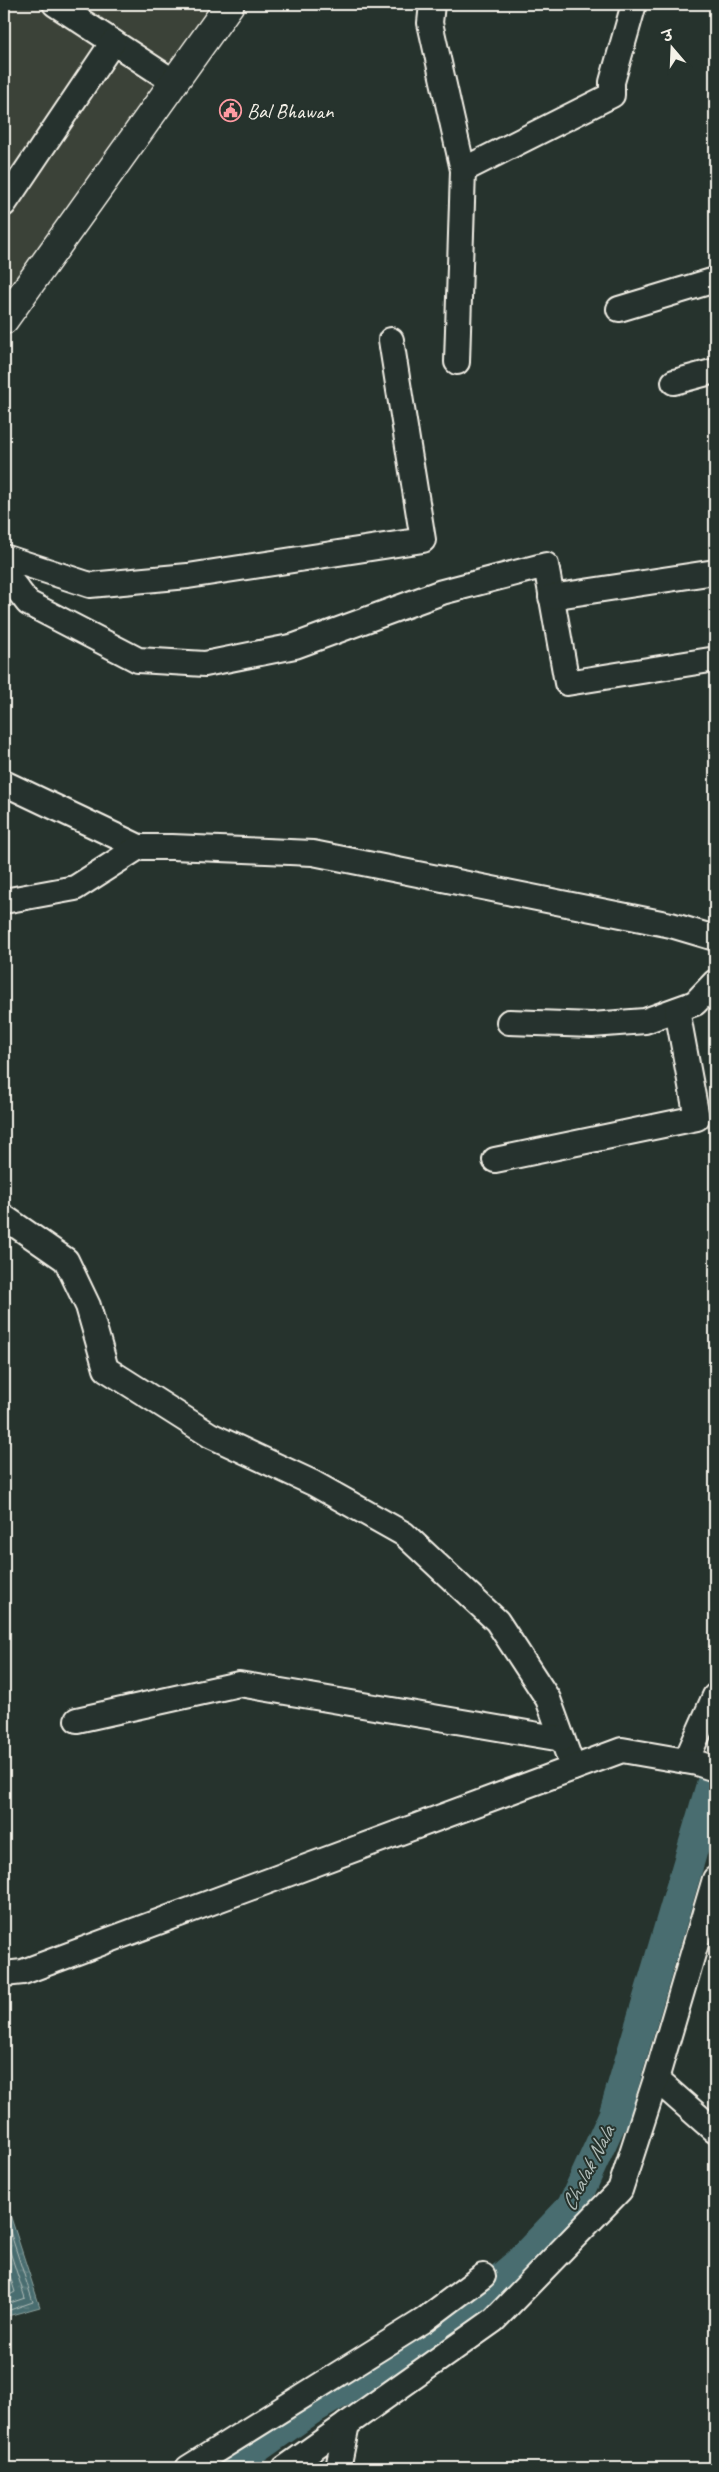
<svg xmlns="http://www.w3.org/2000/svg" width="719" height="2472" viewBox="0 0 719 2472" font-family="Caveat,'Playpen Sans Deva',sans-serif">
<defs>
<pattern id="water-ripples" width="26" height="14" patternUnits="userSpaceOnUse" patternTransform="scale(1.25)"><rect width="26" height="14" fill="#496d6f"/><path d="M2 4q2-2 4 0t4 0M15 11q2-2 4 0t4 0" fill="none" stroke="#648284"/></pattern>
</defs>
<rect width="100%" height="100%" fill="#26332d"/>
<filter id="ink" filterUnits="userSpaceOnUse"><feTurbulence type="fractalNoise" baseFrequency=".02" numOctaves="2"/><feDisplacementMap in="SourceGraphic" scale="10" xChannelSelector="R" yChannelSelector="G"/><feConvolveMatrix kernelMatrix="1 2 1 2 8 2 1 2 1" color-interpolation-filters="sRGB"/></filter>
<g filter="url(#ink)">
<path fill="#3b4339" d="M4,4H214L4,293Z"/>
<path fill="url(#water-ripples)" stroke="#8da29f" d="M4,2196L40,2307L4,2317Z"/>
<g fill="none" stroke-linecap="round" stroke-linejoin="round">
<g stroke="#b0bcb8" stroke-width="1">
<path d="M4,2213L33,2302L4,2312"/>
<path d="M4,2233L25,2298L4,2305"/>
<path d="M4,2257L15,2292L4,2298"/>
</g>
<path stroke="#496d6f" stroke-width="31" d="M228,2468L310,2410L428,2341L519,2263L572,2207L614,2115L715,1773"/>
<defs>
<g id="minor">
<path d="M55,4L174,82"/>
<path d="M432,4L430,23L463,170L457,362"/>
<path d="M463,170L612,95V82L634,4"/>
<path d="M4,204L113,42"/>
<path d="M619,309L715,280"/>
<path d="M674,382L715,371"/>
<path d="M4,557L90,585L188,576L423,540L391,340"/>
<path d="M4,572L28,603L138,660L205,664L295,646L442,592L546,565L567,683L710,660"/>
<path d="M551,597L715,572"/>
<path d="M4,783L139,847"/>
<path d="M4,901L75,888L139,847H172L313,853L671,925L715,938"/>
<path d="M509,1022L592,1025L645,1021L695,1003L715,982"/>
<path d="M495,1160L697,1118L677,1010"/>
<path d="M4,1217L66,1260L88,1306L106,1369L210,1435L313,1483L404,1534L497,1621L548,1699L573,1768"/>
<path d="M77,1720L239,1684L562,1739"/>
<path d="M686,1761L715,1696"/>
<path d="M4,1974L23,1972L622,1750L697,1763L715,1769"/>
<path d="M656,2079L715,2131"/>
<path d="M188,2468L423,2321L483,2276"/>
<path d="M285,2468L494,2320L620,2190L656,2079L715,1879"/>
<path d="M338,2468L347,2424"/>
</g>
<path id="major" d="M4,320L230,4"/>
</defs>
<use href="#minor" stroke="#f4f1e8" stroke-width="28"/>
<use href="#major" stroke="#f4f1e8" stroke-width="31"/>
<use href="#minor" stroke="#26332d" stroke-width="24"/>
<use href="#major" stroke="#26332d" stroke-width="28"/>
</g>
</g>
<defs>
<symbol id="civic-ring" viewBox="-11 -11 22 22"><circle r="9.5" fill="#26332d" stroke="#ff9aa2" stroke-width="1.5"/><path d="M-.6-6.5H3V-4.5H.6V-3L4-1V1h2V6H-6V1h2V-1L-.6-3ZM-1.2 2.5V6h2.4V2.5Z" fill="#ff9aa2"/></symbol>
</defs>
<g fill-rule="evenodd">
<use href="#civic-ring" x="218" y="98" width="25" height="25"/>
</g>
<g text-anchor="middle" stroke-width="4" stroke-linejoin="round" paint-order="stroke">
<g font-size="21" fill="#f4f1e8" stroke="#26332d" text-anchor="start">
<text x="247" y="118">Bal Bhawan</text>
</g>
<g font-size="22" font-style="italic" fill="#b0bcb8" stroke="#26332d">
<text transform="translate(587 2168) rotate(-63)" y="8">Chalak Nala</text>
</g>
</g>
<rect width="719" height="2472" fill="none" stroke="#26332d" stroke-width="20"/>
<rect x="10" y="10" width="699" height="2452" fill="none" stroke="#f4f1e8" stroke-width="2" filter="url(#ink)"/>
<g transform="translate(672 48) rotate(341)" stroke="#26332d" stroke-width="4" paint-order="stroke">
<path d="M0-4L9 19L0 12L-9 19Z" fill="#f4f1e8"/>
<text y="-8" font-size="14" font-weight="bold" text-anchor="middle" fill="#f4f1e8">उ</text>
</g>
</svg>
